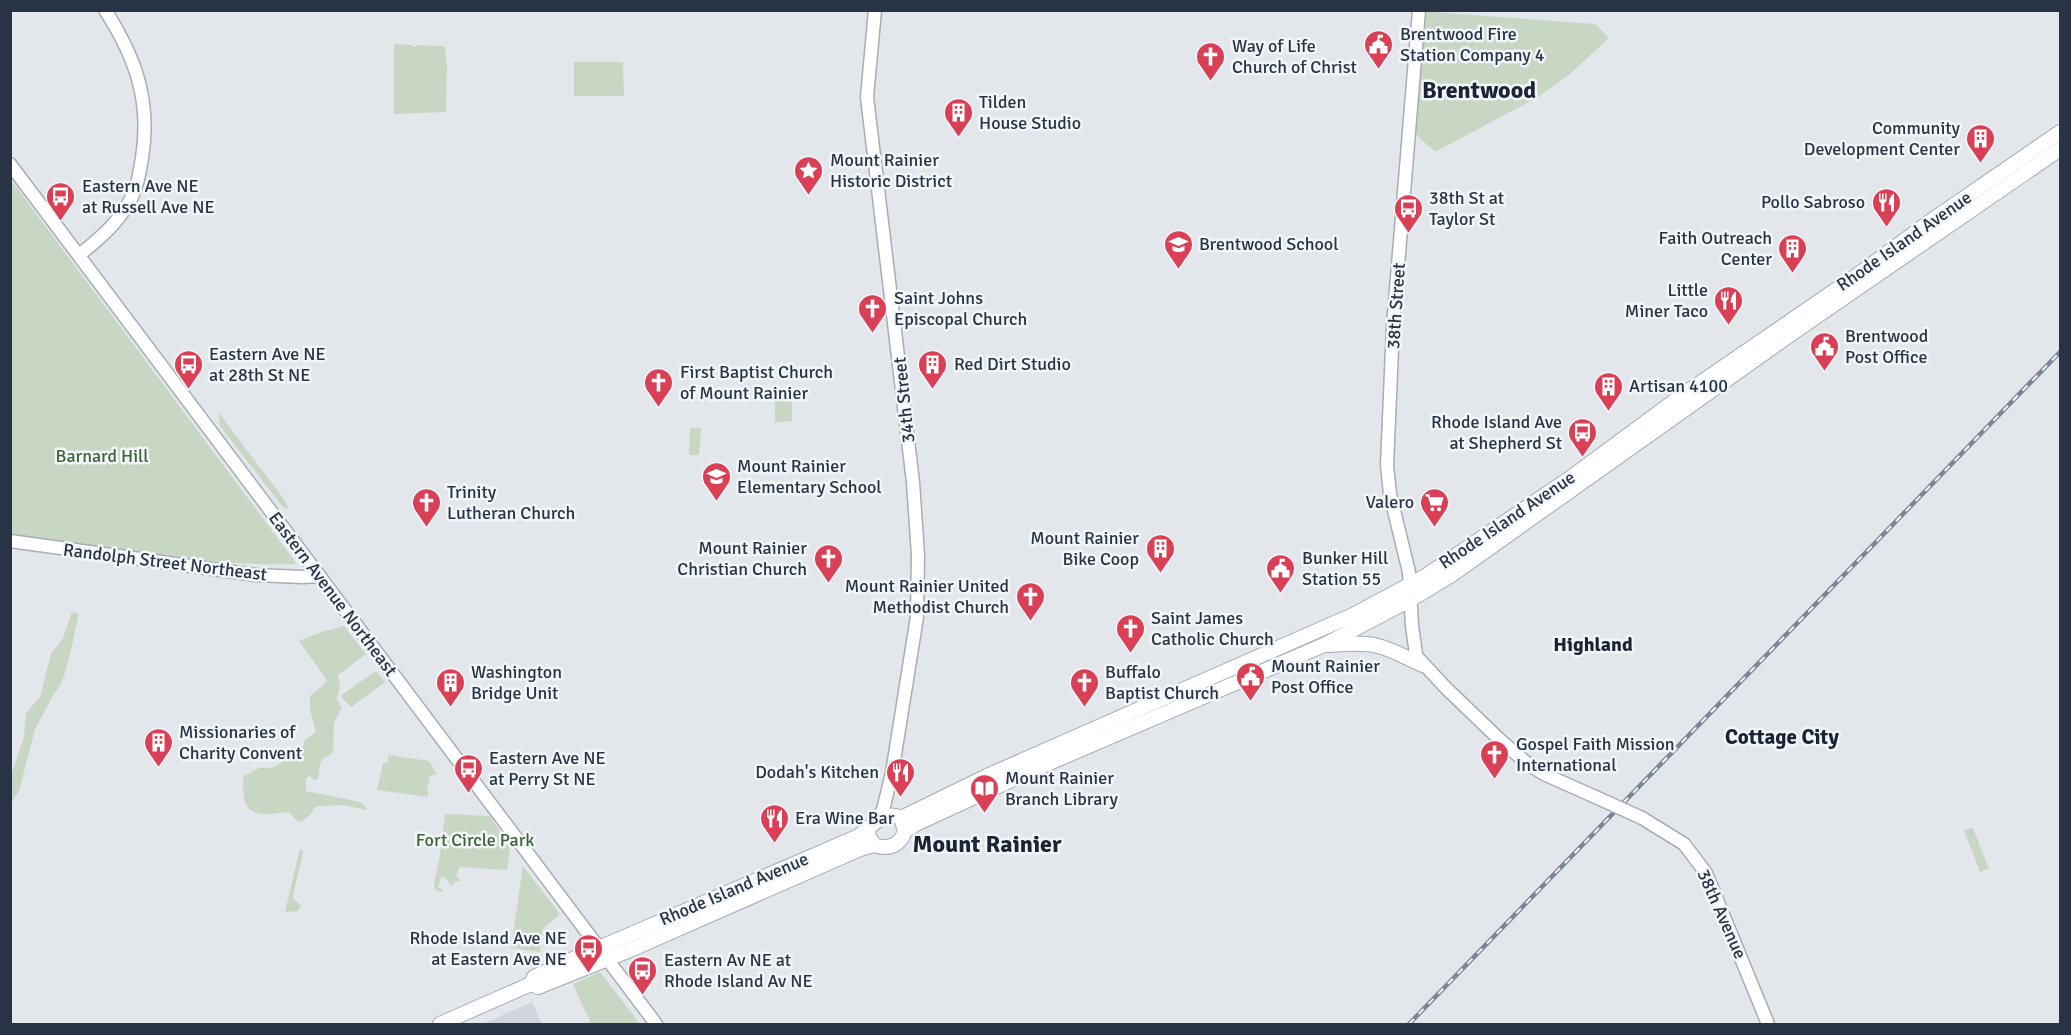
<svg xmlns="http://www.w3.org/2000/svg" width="2071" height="1035" viewBox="0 0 2071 1035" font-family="Signika,sans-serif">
<rect width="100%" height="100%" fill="#e3e7ec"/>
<path fill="#d1d6de" d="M532,1002L542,1024H482Z"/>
<g fill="#c8d7c4">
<path d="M1419,11L1595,24L1609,38L1570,74L1538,97L1435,152L1409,128Z"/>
<path d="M394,44L412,45V47H416V45L445,46L447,66L446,112L394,114Z"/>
<path d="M574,62H623L624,96H574Z"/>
<path d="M11,180L297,564C201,567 105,549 11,535Z"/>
<path d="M792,388V421L775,422V388Z"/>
<path d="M219,413L286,502L289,510L282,506L220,426Z"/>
<path d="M690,428H701L699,455H689Z"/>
<path d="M72,612L79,614C74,632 67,683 54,694L35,729L19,791L11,803V775L24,737L26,713L40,697L51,654L63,638Z"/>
<path d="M344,626L366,654L338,675L340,686L337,699L342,708L334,723L333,752L329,756L323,758L320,764L318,779L314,780L309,776L306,779V791L360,802L367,808L366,810L344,805L316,806L310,815L301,822L296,820L289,812C272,813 245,821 244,795C243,788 242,784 244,776L259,768H271L301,752L305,740L316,732L310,709V696C316,690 323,687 327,680L299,641L321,632Z"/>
<path d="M376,671L385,682L351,707L340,696Z"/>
<path d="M389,755L429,761L437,774L430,776L427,791L429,792L427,797L377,790L383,763H387Z"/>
<path d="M445,814L490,816L510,848L507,870L460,867L456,875L461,881H455L452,886L444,877H441L438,887L443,890L441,892L435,890L434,884L440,855Z"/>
<path d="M1973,828L1989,869L1980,872L1964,830Z"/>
<path d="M300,849L303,851C301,867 295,882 293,898L301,906L298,911L285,912Z"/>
<path d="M523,866L560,914L543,929L540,952L511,948Z"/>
<path d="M600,972L640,1024H591L573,984Z"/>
</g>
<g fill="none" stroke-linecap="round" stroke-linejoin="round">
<defs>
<g id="secondary">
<path d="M875,10L867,97L913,482L918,555L917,617L892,773L883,810L875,821"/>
<path d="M10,164L656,1024"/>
<path d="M79,255C101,238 126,216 135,189C139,180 140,168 142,158C151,101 136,58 105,10"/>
<path d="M10,541L256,575L303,577L320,576"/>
<path d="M1416,654L1412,626L1409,572L1390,494L1387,465L1393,326L1419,10"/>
<path d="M1418,658L1446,688L1499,739L1529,765L1546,775L1600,799"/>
<path d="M1642,818L1684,844L1706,873L1768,1024"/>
</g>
<g id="primary">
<path d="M1329,645C1345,644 1362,642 1378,646C1394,650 1408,659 1423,665"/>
<path d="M901,818L987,776L1353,615L1424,577L1573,476L1684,394L1856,276L1935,218L2060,132"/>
<path d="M905,831L916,824L1033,770L1324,645L1410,600L1450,576L1794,332L2060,149"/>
<path d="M531,984L538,987L630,950L860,849L874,845"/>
<path d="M440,1024L531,984L534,977L557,966L859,836C871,827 884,809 901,818L905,831C900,846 888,850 874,845L868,835L869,828"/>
</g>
</defs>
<use href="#secondary" stroke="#a7adb7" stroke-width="15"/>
<use href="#primary" stroke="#a1aab9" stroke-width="16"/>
<use href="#secondary" stroke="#fff" stroke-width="12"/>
<use href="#primary" stroke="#fff" stroke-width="14"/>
<defs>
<path id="rail" d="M1409,1024L2060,352"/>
</defs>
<use href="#rail" stroke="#7b8597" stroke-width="4.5"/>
<use href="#rail" stroke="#f3f6f9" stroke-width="2" stroke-dasharray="7" stroke-linecap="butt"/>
<defs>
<path id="secondary-bridge" d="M1600,799L1642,818"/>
</defs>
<use href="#secondary-bridge" stroke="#a7adb7" stroke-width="15" stroke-linecap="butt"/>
<use href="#secondary-bridge" stroke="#fff" stroke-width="12"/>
</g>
<defs>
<symbol id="civic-pin" viewBox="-11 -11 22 30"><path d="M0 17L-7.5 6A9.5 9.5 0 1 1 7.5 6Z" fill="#d94055" stroke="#f3f6f9"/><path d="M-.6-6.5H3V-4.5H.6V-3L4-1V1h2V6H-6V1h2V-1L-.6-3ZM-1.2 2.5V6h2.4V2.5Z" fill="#fff"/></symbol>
<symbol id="church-pin" viewBox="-11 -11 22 30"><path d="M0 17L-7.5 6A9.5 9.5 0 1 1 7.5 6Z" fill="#d94055" stroke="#f3f6f9"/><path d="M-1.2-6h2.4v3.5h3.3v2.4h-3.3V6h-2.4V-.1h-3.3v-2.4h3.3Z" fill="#fff"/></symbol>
<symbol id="building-pin" viewBox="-11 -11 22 30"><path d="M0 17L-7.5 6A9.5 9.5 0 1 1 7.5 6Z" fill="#d94055" stroke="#f3f6f9"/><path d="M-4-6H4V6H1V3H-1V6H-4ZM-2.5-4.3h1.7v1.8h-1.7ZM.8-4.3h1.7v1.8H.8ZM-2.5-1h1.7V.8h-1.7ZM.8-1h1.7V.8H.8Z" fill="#fff"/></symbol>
<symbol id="sight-pin" viewBox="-11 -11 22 30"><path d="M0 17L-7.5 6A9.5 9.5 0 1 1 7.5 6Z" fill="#d94055" stroke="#f3f6f9"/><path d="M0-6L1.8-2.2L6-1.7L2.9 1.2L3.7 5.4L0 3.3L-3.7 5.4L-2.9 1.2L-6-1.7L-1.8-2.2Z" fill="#fff"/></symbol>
<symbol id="bus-pin" viewBox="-11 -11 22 30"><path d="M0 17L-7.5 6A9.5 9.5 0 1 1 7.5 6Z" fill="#d94055" stroke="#f3f6f9"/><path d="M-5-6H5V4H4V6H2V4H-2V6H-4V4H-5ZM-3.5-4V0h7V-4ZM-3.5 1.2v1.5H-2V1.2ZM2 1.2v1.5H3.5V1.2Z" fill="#fff"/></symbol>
<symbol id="restaurant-pin" viewBox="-11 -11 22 30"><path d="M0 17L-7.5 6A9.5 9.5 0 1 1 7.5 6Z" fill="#d94055" stroke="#f3f6f9"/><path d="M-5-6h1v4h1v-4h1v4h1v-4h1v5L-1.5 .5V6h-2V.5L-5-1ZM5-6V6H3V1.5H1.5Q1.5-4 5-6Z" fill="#fff"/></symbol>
<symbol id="school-pin" viewBox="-11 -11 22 30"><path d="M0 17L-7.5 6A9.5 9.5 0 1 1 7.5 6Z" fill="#d94055" stroke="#f3f6f9"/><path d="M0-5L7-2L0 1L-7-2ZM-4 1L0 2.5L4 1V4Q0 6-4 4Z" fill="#fff"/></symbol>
<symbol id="supermarket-pin" viewBox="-11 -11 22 30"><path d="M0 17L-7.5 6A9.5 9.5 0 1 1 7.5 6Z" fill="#d94055" stroke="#f3f6f9"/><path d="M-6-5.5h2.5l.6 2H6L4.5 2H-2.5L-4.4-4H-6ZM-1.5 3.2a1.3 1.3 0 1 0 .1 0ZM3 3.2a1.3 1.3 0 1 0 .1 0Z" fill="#fff"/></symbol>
<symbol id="library-pin" viewBox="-11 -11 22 30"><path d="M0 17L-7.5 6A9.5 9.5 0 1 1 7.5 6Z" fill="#d94055" stroke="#f3f6f9"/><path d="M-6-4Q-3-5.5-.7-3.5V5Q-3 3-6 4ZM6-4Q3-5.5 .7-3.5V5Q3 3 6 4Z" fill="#fff"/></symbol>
</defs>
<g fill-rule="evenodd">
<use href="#civic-pin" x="1362" y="28" width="33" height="45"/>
<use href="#church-pin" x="1194" y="40" width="33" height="45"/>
<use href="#building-pin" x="942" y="96" width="33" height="45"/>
<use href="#building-pin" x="1964" y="122" width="33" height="45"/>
<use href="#sight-pin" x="792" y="154" width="33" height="45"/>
<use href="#bus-pin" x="44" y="180" width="33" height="45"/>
<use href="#restaurant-pin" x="1870" y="186" width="33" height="45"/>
<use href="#bus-pin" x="1392" y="192" width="33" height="45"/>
<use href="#school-pin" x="1162" y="228" width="33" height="45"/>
<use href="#building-pin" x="1776" y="232" width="33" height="45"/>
<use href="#restaurant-pin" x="1712" y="284" width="33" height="45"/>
<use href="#church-pin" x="856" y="292" width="33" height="45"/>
<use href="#civic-pin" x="1808" y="330" width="33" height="45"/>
<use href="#bus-pin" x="172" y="348" width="33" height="45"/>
<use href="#building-pin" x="916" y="348" width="33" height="45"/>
<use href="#church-pin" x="642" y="366" width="33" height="45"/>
<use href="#building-pin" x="1592" y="370" width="33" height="45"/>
<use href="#bus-pin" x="1566" y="416" width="33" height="45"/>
<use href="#school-pin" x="700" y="460" width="33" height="45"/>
<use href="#church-pin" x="410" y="486" width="33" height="45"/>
<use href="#supermarket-pin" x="1418" y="486" width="33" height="45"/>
<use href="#building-pin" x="1144" y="532" width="33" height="45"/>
<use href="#church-pin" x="812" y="542" width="33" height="45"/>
<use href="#civic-pin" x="1264" y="552" width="33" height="45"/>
<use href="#church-pin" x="1014" y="580" width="33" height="45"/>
<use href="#church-pin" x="1114" y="612" width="33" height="45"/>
<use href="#civic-pin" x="1234" y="660" width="33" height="45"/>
<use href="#building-pin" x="434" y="666" width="33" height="45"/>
<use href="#church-pin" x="1068" y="666" width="33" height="45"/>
<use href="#building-pin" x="142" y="726" width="33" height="45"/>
<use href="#church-pin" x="1478" y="738" width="33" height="45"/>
<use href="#bus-pin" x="452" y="752" width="33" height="45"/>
<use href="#restaurant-pin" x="884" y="756" width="33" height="45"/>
<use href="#library-pin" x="968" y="772" width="33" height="45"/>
<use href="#restaurant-pin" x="758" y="802" width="33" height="45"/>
<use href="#bus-pin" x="572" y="932" width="33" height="45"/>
<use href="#bus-pin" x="626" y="954" width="33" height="45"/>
</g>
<g text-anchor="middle" stroke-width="5" stroke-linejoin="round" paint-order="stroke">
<g font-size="18" fill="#293346" stroke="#f3f6f9" text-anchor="start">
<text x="1400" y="40">Brentwood Fire<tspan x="1400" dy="21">Station Company 4</tspan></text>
<text x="1232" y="52">Way of Life<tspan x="1232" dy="21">Church of Christ</tspan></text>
<text x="979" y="108">Tilden<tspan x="979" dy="21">House Studio</tspan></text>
<text x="1960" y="134" text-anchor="end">Community<tspan x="1960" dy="21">Development Center</tspan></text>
<text x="830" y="166">Mount Rainier<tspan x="830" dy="21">Historic District</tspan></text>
<text x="82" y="192">Eastern Ave NE<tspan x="82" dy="21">at Russell Ave NE</tspan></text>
<text x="1429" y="204">38th St at<tspan x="1429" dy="21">Taylor St</tspan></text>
<text x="1865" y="208" text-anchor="end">Pollo Sabroso</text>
<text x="1772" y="244" text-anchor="end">Faith Outreach<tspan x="1772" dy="21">Center</tspan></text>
<text x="1199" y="250">Brentwood School</text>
<text x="1708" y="296" text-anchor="end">Little<tspan x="1708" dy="21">Miner Taco</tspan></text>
<text x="894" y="304">Saint Johns<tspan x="894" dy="21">Episcopal Church</tspan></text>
<text x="1845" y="342">Brentwood<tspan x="1845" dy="21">Post Office</tspan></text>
<text x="209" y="360">Eastern Ave NE<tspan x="209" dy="21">at 28th St NE</tspan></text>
<text x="954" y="370">Red Dirt Studio</text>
<text x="680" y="378">First Baptist Church<tspan x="680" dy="21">of Mount Rainier</tspan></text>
<text x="1629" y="392">Artisan 4100</text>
<text x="1562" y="428" text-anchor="end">Rhode Island Ave<tspan x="1562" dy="21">at Shepherd St</tspan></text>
<text x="737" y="472">Mount Rainier<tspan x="737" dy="21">Elementary School</tspan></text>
<text x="447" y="498">Trinity<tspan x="447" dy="21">Lutheran Church</tspan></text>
<text x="1414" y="508" text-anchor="end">Valero</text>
<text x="1139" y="544" text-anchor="end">Mount Rainier<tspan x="1139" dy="21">Bike Coop</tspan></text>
<text x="807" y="554" text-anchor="end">Mount Rainier<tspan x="807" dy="21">Christian Church</tspan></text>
<text x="1302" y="564">Bunker Hill<tspan x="1302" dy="21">Station 55</tspan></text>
<text x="1009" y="592" text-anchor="end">Mount Rainier United<tspan x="1009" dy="21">Methodist Church</tspan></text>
<text x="1151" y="624">Saint James<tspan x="1151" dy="21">Catholic Church</tspan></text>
<text x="1271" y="672">Mount Rainier<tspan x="1271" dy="21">Post Office</tspan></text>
<text x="471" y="678">Washington<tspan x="471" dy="21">Bridge Unit</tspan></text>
<text x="1105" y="678">Buffalo<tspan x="1105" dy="21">Baptist Church</tspan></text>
<text x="179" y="738">Missionaries of<tspan x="179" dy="21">Charity Convent</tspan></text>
<text x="1516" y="750">Gospel Faith Mission<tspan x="1516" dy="21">International</tspan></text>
<text x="489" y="764">Eastern Ave NE<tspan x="489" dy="21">at Perry St NE</tspan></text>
<text x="879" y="778" text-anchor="end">Dodah's Kitchen</text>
<text x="1005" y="784">Mount Rainier<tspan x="1005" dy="21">Branch Library</tspan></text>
<text x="795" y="824">Era Wine Bar</text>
<text x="567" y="944" text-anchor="end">Rhode Island Ave NE<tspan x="567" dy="21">at Eastern Ave NE</tspan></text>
<text x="664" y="966">Eastern Av NE at<tspan x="664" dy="21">Rhode Island Av NE</tspan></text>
</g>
<g font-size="18" fill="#293346" stroke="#f3f6f9">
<text transform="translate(1904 241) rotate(-35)" y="6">Rhode Island Avenue</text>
<text transform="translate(1396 306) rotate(-86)" y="6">38th Street</text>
<text transform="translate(904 400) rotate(-96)" y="6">34th Street</text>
<text transform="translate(1507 520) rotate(-34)" y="6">Rhode Island Avenue</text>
<text transform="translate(165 562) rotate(7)" y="6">Randolph Street Northeast</text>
<text transform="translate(333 594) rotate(53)" y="6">Eastern Avenue Northeast</text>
<text transform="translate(734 889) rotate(-23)" y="6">Rhode Island Avenue</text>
<text transform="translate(1722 914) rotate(66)" y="6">38th Avenue</text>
</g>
<g font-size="18" fill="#3d6335" stroke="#f3f6f9">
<text x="102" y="462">Barnard Hill</text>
<text x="475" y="846">Fort Circle Park</text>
</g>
<g font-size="20" font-weight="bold" fill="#1b2437" stroke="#f3f6f9">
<text x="1593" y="651">Highland</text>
</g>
<g font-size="21" font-weight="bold" fill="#1b2437" stroke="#f3f6f9">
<text x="1782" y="744">Cottage City</text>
</g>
<g font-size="24" font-weight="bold" fill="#1b2437" stroke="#f3f6f9">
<text x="1479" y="98">Brentwood</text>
<text x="987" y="852">Mount Rainier</text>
</g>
</g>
<rect width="2071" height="1035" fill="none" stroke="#293346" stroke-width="24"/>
</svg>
